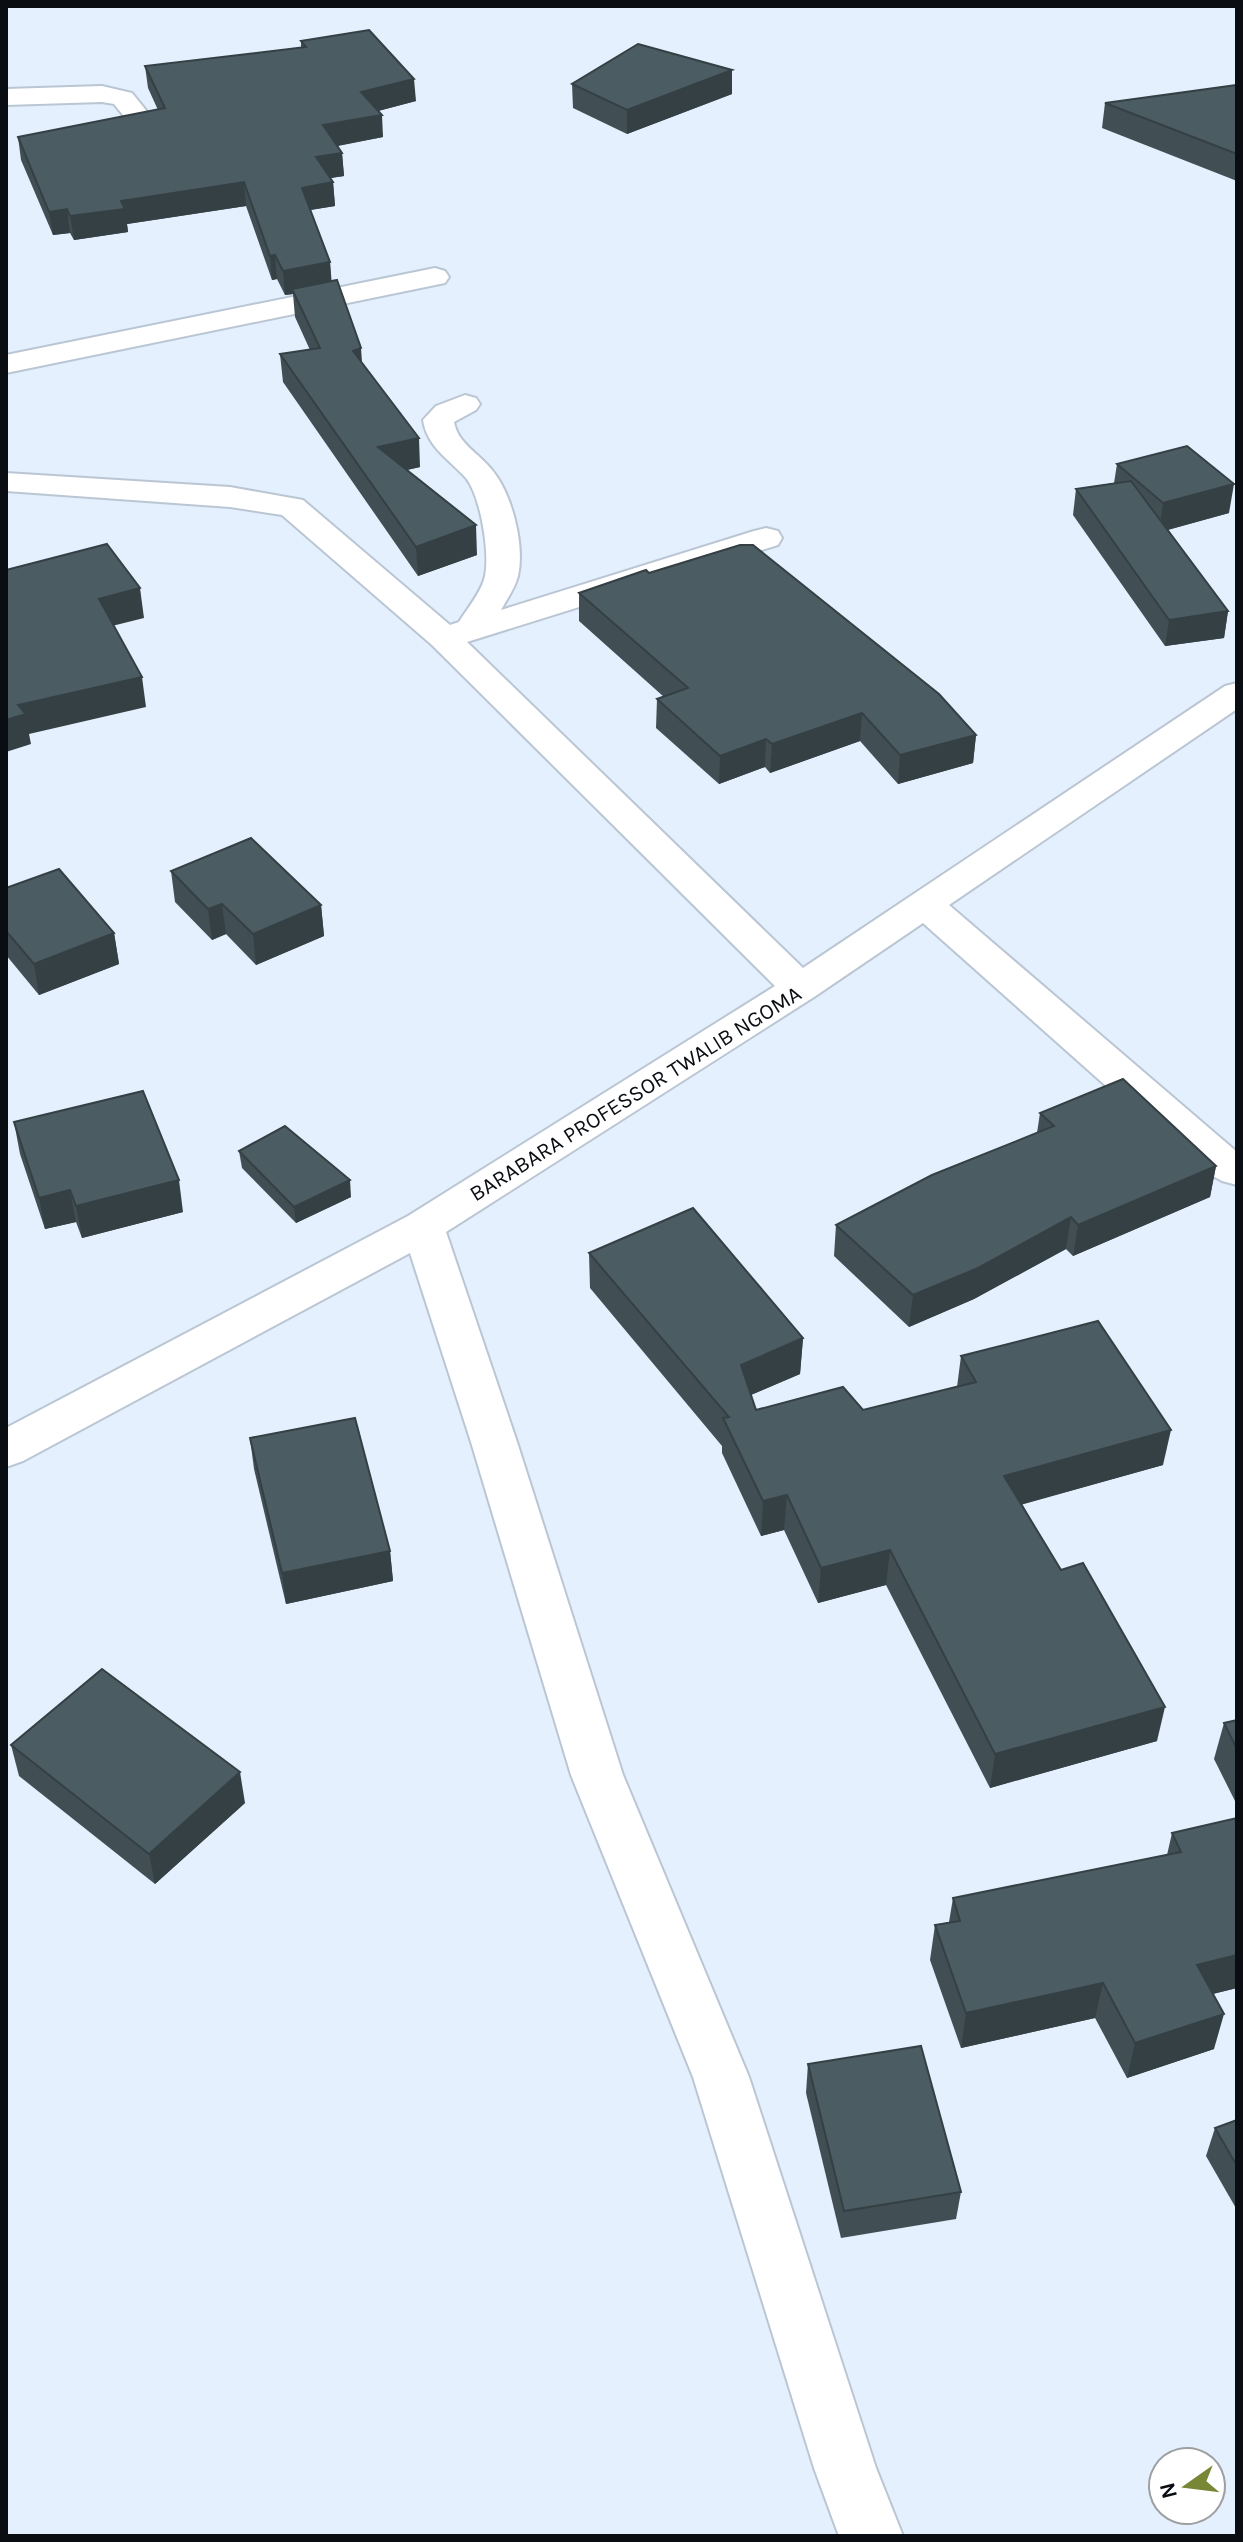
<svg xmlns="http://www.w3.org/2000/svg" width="1243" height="2542" viewBox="0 0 1243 2542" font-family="Karla,sans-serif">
<rect width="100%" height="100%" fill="#e4f0fe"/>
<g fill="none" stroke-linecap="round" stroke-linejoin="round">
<defs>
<g id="minor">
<path d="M102,86L132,93L153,119L149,125H131L114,104L102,102L6,105V89Z"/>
<path d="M435,268L445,271L449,277L445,283L6,373V355Z"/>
<path d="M465,395L476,398L480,404L476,410L454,422C458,444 479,453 492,470C512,494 525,545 518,576C515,588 507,599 501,610L754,531L766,528L778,531L782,538L778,545L467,642L803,968L1225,686L1237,683V709L949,905L1237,1152V1185L1222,1181L1197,1167L923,923L814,997L446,1232L517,1442L623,1775L749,2077L876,2468L903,2536H839L814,2468L693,2077L571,1775L471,1442L410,1253L23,1461L6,1467V1428L408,1216L775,986L432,645L282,515L230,507L6,491V473L230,487L303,500L450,625L459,622C467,609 479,595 484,580C491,557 481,497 466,478C449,459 427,447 423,420L436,406Z"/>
</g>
</defs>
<use href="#minor" stroke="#bac6d3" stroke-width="4"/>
<use href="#minor" fill="#fff" fill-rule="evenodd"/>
</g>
<g fill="#414f55">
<path d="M301,41L416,101L378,111L383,137L338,146L342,153L344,176L330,178L333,182L335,206L310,210L330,262L331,281L362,363L420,467L407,470L477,555L418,576L283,382L280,354L310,350L295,317L293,294L285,295L277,279L272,280L246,206L127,224L128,232L74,240L70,233L53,235L21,160L18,137L158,110L148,88L145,66L301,48Z"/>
<path d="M732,70V94L627,134L573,108L572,84Z"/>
<path d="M1237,85V181L1102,128L1105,103Z"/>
<path d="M1117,464L1229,513L1168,530L1228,611L1224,638L1165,646L1073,515L1076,489L1114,483Z"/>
<path d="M649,573L976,735L973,763L898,784L860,741L770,773L765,767L719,784L656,728L657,699L664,697L579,621V593Z"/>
<path d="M171,871L321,905L324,936L256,965L226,934L212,940L175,902Z"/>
<path d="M6,888L114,933L119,964L39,995L6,955Z"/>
<path d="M1040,1113L1216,1166L1210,1197L1073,1256L1066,1249L974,1299L909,1327L834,1256L836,1225L1037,1133Z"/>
<path d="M14,1122L183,1212L82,1238L76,1222L45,1229L20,1154Z"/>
<path d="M239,1151L351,1197L296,1223L242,1168Z"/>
<path d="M589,1253L803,1338L800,1374L751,1395L756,1410H863L957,1387L961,1356L1163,1465L1022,1504L1157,1741L990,1788L886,1585L818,1603L784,1530L761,1536L722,1453V1446L590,1288Z"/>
<path d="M250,1438L390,1551L393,1581L286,1604L254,1469Z"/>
<path d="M1237,1720V1805L1214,1759L1224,1723Z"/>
<path d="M11,1745L245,1803L155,1884L19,1776Z"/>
<path d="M1237,1818V1988L1213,1994L1214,2049L1127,2078L1095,2018L961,2048L930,1960L935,1925L949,1922L953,1898L1167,1855L1172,1833Z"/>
<path d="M808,2064L961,2192L956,2219L841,2238L806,2093Z"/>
<path d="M1237,2120V2210L1206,2156L1215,2128Z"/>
</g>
<g fill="#354045">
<path d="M732,70V94L627,134V110Z"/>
<path d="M414,79L416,101L363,115L361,92Z"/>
<path d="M382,115L383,137L325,148L323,125Z"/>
<path d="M342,153L344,176L318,180L316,157Z"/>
<path d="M244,182L246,206L127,224L128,232L74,240L70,216L121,201Z"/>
<path d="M333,182L335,206L304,211L302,188Z"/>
<path d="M67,209L70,233L53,235L49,212Z"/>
<path d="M275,255L277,279L272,280L270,256Z"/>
<path d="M330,262L332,286L292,289L293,294L285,295L283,271Z"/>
<path d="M361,348L363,376L353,351Z"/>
<path d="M419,438L420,467L380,476L378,447Z"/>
<path d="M1234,484L1229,513L1159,532L1163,503Z"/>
<path d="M476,525L477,555L418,576L416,547Z"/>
<path d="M140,588L144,618L104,628L99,599Z"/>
<path d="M1228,611L1224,638L1165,646L1169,620Z"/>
<path d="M142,677L146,707L29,734L31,744L6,752V720L18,705Z"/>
<path d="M862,713L860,741L770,773L772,744Z"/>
<path d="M976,735L973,763L898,784L900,755Z"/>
<path d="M766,739L765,767L719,784L720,756Z"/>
<path d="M222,904L226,934L212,940L208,909Z"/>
<path d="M321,905L324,936L256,965L253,934Z"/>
<path d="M114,933L119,964L39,995L34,964Z"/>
<path d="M1216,1166L1210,1197L1073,1256L1078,1225Z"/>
<path d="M179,1180L183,1212L82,1238L76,1206Z"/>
<path d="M350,1180L351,1197L296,1223L294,1207Z"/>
<path d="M70,1190L76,1222L45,1229L39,1198Z"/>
<path d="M1071,1217L1066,1249L974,1299L909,1327L913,1295Z"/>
<path d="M803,1338L800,1374L739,1400L741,1365Z"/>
<path d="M1171,1430L1163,1465L999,1511L1004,1476Z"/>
<path d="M787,1495L784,1530L761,1536L763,1501Z"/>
<path d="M890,1550L886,1585L818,1603L821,1568Z"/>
<path d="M390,1551L393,1581L286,1604L282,1573Z"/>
<path d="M1165,1707L1157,1741L990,1788L995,1754Z"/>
<path d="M240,1772L245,1803L155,1884L149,1854Z"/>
<path d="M1237,1955V1988L1187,2000L1197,1965Z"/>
<path d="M1103,1983L1095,2018L961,2048L966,2013Z"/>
<path d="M1224,2014L1214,2049L1127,2078L1135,2043Z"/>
</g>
<g fill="#4c5c63" stroke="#354045" stroke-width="2">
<path d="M369,30L414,79L361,92L382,115L323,125L342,153L316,157L333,182L302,188L330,262L283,271L275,255L270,256L244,182L121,201L125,209L70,216L67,209L49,212L18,137L165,108L145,66L306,47L301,41Z"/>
<path d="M638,44L732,70L627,110L572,84Z"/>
<path d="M1237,85V154L1105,103Z"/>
<path d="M337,280L361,348L353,351L419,438L378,447L476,525L416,547L280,354L320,348L292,289Z"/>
<path d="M1187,446L1234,484L1163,503L1117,464Z"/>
<path d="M1131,481L1228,611L1169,620L1076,489Z"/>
<path d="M107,544L140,588L99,599L142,677L18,705L26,714L6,720V570Z"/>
<path d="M740,545H753L939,694L976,735L900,755L862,713L772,744L766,739L720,756L657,699L688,688L579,593L646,570L649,573Z"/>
<path d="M251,838L321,905L253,934L222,904L208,909L171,871Z"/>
<path d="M59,869L114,933L34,964L6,931V888Z"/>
<path d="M1123,1079L1216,1166L1078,1225L1071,1217L978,1268L913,1295L836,1225L932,1175L1054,1126L1040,1113Z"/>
<path d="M143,1091L179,1180L76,1206L70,1190L39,1198L14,1122Z"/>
<path d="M285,1126L350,1180L294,1207L239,1151Z"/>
<path d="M693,1208L803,1338L741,1365L756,1410L843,1387L863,1410L976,1382L961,1356L1098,1321L1171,1430L1004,1476L1061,1570L1083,1563L1165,1707L995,1754L890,1550L821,1568L787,1495L763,1501L723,1418L729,1417L589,1253Z"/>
<path d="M355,1418L390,1551L282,1573L250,1438Z"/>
<path d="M102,1669L240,1772L149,1854L11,1745Z"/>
<path d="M1237,1720V1749L1224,1723Z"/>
<path d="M1237,1818V1955L1197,1965L1224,2014L1135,2043L1103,1983L966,2013L935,1925L960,1921L953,1898L1181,1852L1172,1833Z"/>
<path d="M921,2046L961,2192L844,2211L808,2064Z"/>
<path d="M1237,2120V2166L1215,2128Z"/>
</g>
<g text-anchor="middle" stroke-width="8" stroke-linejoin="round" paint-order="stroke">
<g font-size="22" fill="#0a0e13" stroke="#fff">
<text transform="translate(635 1093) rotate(-32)" y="8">BARABARA PROFESSOR TWALIB NGOMA</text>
</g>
</g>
<rect width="1243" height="2542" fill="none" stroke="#0a0e13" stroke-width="16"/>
<g transform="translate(1187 2486) rotate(256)"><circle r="38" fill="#ffffff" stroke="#9d9fa1" stroke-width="2"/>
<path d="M0-6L14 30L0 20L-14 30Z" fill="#788735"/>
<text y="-12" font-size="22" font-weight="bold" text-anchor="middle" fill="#0a0e13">N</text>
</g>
</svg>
